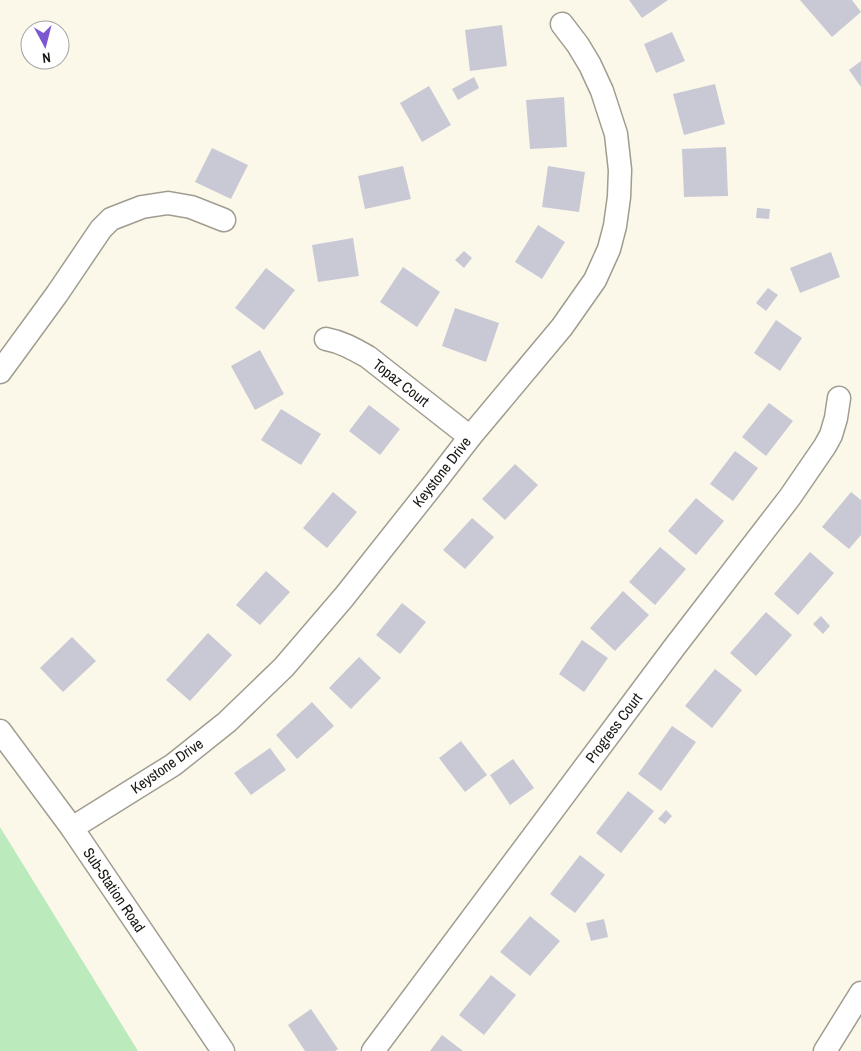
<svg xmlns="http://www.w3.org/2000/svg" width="861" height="1051" viewBox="0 0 861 1051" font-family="'Archivo Narrow',sans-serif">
<rect width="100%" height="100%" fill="#fbf8ea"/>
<path fill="#bbebbc" d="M0,827L138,1051H0Z"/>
<g fill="#c9c9d6">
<path d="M629,0H668L642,18Z"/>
<path d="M800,0H852L861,12L832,37Z"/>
<path d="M502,25L507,66L470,71L465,30Z"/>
<path d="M672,32L685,61L656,73L644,44Z"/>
<path d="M861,61V87L849,70Z"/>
<path d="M474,77L479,88L458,100L452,89Z"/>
<path d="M715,84L725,124L684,135L673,94Z"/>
<path d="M429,86L451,125L422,142L400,103Z"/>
<path d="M564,97L567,147L530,149L526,100Z"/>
<path d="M726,147L728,196L684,197L682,149Z"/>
<path d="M212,148L248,165L231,199L195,182Z"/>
<path d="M403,166L411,199L365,209L358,176Z"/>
<path d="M548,166L585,172L579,212L542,207Z"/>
<path d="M757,208L770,209L769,219L756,218Z"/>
<path d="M538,225L565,242L542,279L515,262Z"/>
<path d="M353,238L359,276L318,282L312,245Z"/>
<path d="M464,251L472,258L464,268L455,260Z"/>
<path d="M831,252L840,277L800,293L790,268Z"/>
<path d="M403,267L440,292L417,327L380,302Z"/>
<path d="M266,268L295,290L264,330L235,308Z"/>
<path d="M768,288L778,295L766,311L756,303Z"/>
<path d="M455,308L499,323L486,362L442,346Z"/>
<path d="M776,320L802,338L780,371L754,353Z"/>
<path d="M260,350L284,394L255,410L231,366Z"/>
<path d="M769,403L793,421L766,456L742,437Z"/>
<path d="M369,405L400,429L380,455L349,431Z"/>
<path d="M281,409L321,434L301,465L261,440Z"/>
<path d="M735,451L758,468L733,501L710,484Z"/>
<path d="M515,464L538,485L505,520L482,499Z"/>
<path d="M333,492L357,512L327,548L303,528Z"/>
<path d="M851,492L861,500V535L849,549L822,527Z"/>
<path d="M696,498L724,521L696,555L668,531Z"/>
<path d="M472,518L494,537L465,569L443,550Z"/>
<path d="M660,547L686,569L655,605L629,582Z"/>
<path d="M810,552L834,573L798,615L774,594Z"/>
<path d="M266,571L290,592L260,625L236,605Z"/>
<path d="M623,591L649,615L615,651L590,628Z"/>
<path d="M402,603L426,622L400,654L376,635Z"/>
<path d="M766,612L792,635L756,676L730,653Z"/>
<path d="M821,616L830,626L823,634L813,624Z"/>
<path d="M208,633L232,655L190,701L166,680Z"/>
<path d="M72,637L96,661L63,692L40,668Z"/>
<path d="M582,640L608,658L584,692L559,674Z"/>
<path d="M359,657L381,678L351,709L329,688Z"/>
<path d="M715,669L742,690L712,728L685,706Z"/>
<path d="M312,702L334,726L297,759L276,735Z"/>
<path d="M672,726L696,742L661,791L638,774Z"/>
<path d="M461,741L487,775L465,792L439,758Z"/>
<path d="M270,748L286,770L251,795L234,773Z"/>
<path d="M513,759L534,788L510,805L490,775Z"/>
<path d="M628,791L654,811L621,853L596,833Z"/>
<path d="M666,810L672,816L665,824L658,819Z"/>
<path d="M580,855L605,875L575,913L550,894Z"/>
<path d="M530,916L560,941L530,976L500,952Z"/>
<path d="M604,919L608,937L591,941L586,923Z"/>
<path d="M491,975L516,995L484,1035L459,1015Z"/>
<path d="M311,1009L338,1049L335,1051H305L288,1025Z"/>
<path d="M442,1035L463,1051H430Z"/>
</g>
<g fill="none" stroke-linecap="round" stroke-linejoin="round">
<defs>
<g id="minor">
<path d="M326,339C342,342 354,349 368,357L470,437"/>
<path d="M0,372L57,294L101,229L111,219L142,207L168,203L191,207L224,220"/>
<path d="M0,731L72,828L223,1051"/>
<path d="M72,828L173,765L227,722L284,667L344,597L436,481L470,437L562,327L595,280L609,249L615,226L619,197L620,170L616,134L602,91L590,65L578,45L562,24"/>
<path d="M373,1051L673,649L790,497L825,446L831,435L836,418L839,398"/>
<path d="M825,1051L861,993"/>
</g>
</defs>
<use href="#minor" stroke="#a09d90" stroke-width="25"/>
<use href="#minor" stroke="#fff" stroke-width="22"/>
</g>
<g text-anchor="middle" stroke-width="4" stroke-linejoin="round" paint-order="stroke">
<g font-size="15" fill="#181712" stroke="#fff">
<text transform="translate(401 383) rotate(38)" y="5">Topaz Court</text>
<text transform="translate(442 472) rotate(-52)" y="5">Keystone Drive</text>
<text transform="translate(614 728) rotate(-53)" y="5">Progress Court</text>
<text transform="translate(167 766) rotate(-35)" y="5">Keystone Drive</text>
<text transform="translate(114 890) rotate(56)" y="5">Sub-Station Road</text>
</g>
</g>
<g transform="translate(45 45) rotate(173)"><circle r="24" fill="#ffffff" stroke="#a3a2a0"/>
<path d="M0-4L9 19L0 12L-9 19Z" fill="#7c57d0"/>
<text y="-8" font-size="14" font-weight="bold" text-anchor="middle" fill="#181712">N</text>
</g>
</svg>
